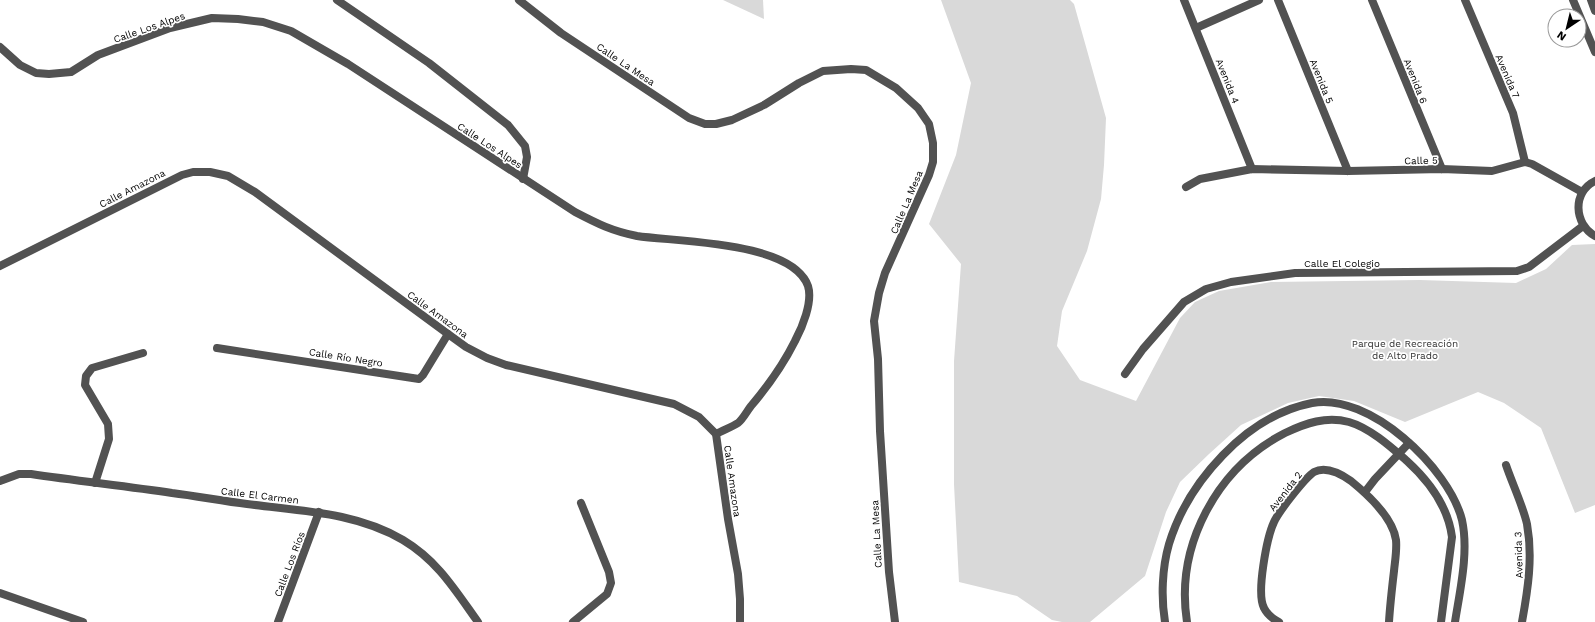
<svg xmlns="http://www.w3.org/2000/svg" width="1595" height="622" viewBox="0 0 1595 622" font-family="'Work Sans',sans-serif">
<rect width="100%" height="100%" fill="#fff"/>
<g fill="#d9d9d9">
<path d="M723,0H763L764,19Z"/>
<path d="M941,0H1070L1074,4L1106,118L1104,165L1101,199L1087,251L1062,311L1057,346L1080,380L1136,401L1180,318L1195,302L1219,291L1271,282L1420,280L1516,283L1546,269L1572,245L1595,244V505L1575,513L1541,428L1504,403L1478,392L1405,422L1354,401L1319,396L1288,403L1241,425L1209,454L1180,482L1166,512L1145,576L1090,622H1062L1052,620L1017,596L959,582L954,484V361L961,264L929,224L956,155L971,83Z"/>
</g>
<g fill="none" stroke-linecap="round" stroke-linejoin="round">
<g stroke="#525252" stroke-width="8">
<path d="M337,0L429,63L508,125L525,146L527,157L523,179"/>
<path d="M519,0L561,33L689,118L705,124H716L732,120L764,105L799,83L823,71L851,69L866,70L896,88L918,108L929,124L933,143V162L929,175L885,273L879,293L874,321L878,359L880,431L889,572L895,622"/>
<path d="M1184,0L1252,169"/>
<path d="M1278,0L1348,171"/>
<path d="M1372,0L1442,169"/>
<path d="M1465,0L1513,113L1525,162"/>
<path d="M1573,0L1595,52"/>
<path d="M1591,0L1595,11"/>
<path d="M1196,28L1259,0"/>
<path d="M0,47L20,65L36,73L49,74L71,72L98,55L170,28L212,18L238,19L263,22L291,31L348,64L575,212C598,224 612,231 637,236C677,242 792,241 808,286C813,302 802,328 795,341C783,365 768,386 751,406C747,411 743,419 738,423C732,427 723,430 716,434"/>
<path d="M1595,181C1572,192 1574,224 1595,236"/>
<path d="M1186,187L1200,179L1252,169L1348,171L1442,169L1492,171L1525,162L1532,164L1582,192"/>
<path d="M0,266L182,175L193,172H210L228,176L255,192L448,334L466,347L487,358L506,365L674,404L699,417L716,434L728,519L738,574L740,599V622"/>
<path d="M217,348L419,379L423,375L448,334"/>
<path d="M1125,374L1143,349L1184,302L1206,289L1231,282L1295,273L1517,271L1529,267L1583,226"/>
<path d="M1506,465C1512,483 1523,506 1527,524C1533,557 1528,589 1522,622"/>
<path d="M0,481L19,474H31C78,481 125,486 172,493C197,496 222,501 247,504C300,511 356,512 403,540C438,561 455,590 478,622"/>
<path d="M95,483L109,439L108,424L85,385L86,376L92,368L143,353"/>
<path d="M1365,492L1375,479L1409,443"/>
<path d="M0,593L83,622"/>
<path d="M278,622L319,512"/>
<path d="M573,622L607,594L611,583L609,572L581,503"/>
<path d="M1165,622C1161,598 1162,568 1169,544C1188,482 1246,416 1312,403C1369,392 1449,468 1462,520C1469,552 1460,590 1455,622"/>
<path d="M1187,622C1175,545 1217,468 1285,433C1306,423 1326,416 1349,422C1370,428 1391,447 1407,461C1430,482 1448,506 1452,537L1441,622"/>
<path d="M1279,622C1273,619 1267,614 1264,608C1256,593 1267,537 1274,522C1279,511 1305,478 1314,472C1326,466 1341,474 1351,481C1367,494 1393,518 1396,540C1397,550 1395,561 1394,571C1392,588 1390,605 1389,622"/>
</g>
</g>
<g text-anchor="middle" stroke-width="3.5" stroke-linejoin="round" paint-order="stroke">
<g font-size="10" fill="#000" stroke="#fff">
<text transform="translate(149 27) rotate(-19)" y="4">Calle Los Alpes</text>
<text transform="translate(626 64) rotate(34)" y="4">Calle La Mesa</text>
<text transform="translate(1508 76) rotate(67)" y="4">Avenida 7</text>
<text transform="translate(1228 81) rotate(68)" y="4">Avenida 4</text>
<text transform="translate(1322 81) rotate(68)" y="4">Avenida 5</text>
<text transform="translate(1416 81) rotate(68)" y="4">Avenida 6</text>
<text transform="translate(490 145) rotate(33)" y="4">Calle Los Alpes</text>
<text transform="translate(1421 160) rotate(-1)" y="4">Calle 5</text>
<text transform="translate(132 188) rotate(-27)" y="4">Calle Amazona</text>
<text transform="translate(906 202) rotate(-67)" y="4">Calle La Mesa</text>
<text x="1342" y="267">Calle El Colegio</text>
<text transform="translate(438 314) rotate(36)" y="4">Calle Amazona</text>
<text transform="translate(346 357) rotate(9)" y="4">Calle Río Negro</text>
<text transform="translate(733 481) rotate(82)" y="4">Calle Amazona</text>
<text transform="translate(1285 491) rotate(-52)" y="4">Avenida 2</text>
<text transform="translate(260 495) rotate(7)" y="4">Calle El Carmen</text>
<text transform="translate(876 534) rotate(-93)" y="4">Calle La Mesa</text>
<text transform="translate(1518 555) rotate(-92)" y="4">Avenida 3</text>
<text transform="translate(289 564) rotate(-69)" y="4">Calle Los Ríos</text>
</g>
<g font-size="10" fill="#303030" stroke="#fff">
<text x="1405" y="347">Parque de Recreación<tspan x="1405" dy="12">de Alto Prado</tspan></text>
</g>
</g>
<g transform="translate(1567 28) rotate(215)"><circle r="19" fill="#ffffff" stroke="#999999"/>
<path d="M0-3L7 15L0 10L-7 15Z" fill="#000000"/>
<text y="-6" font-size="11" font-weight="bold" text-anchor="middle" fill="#000000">N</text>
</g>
</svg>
